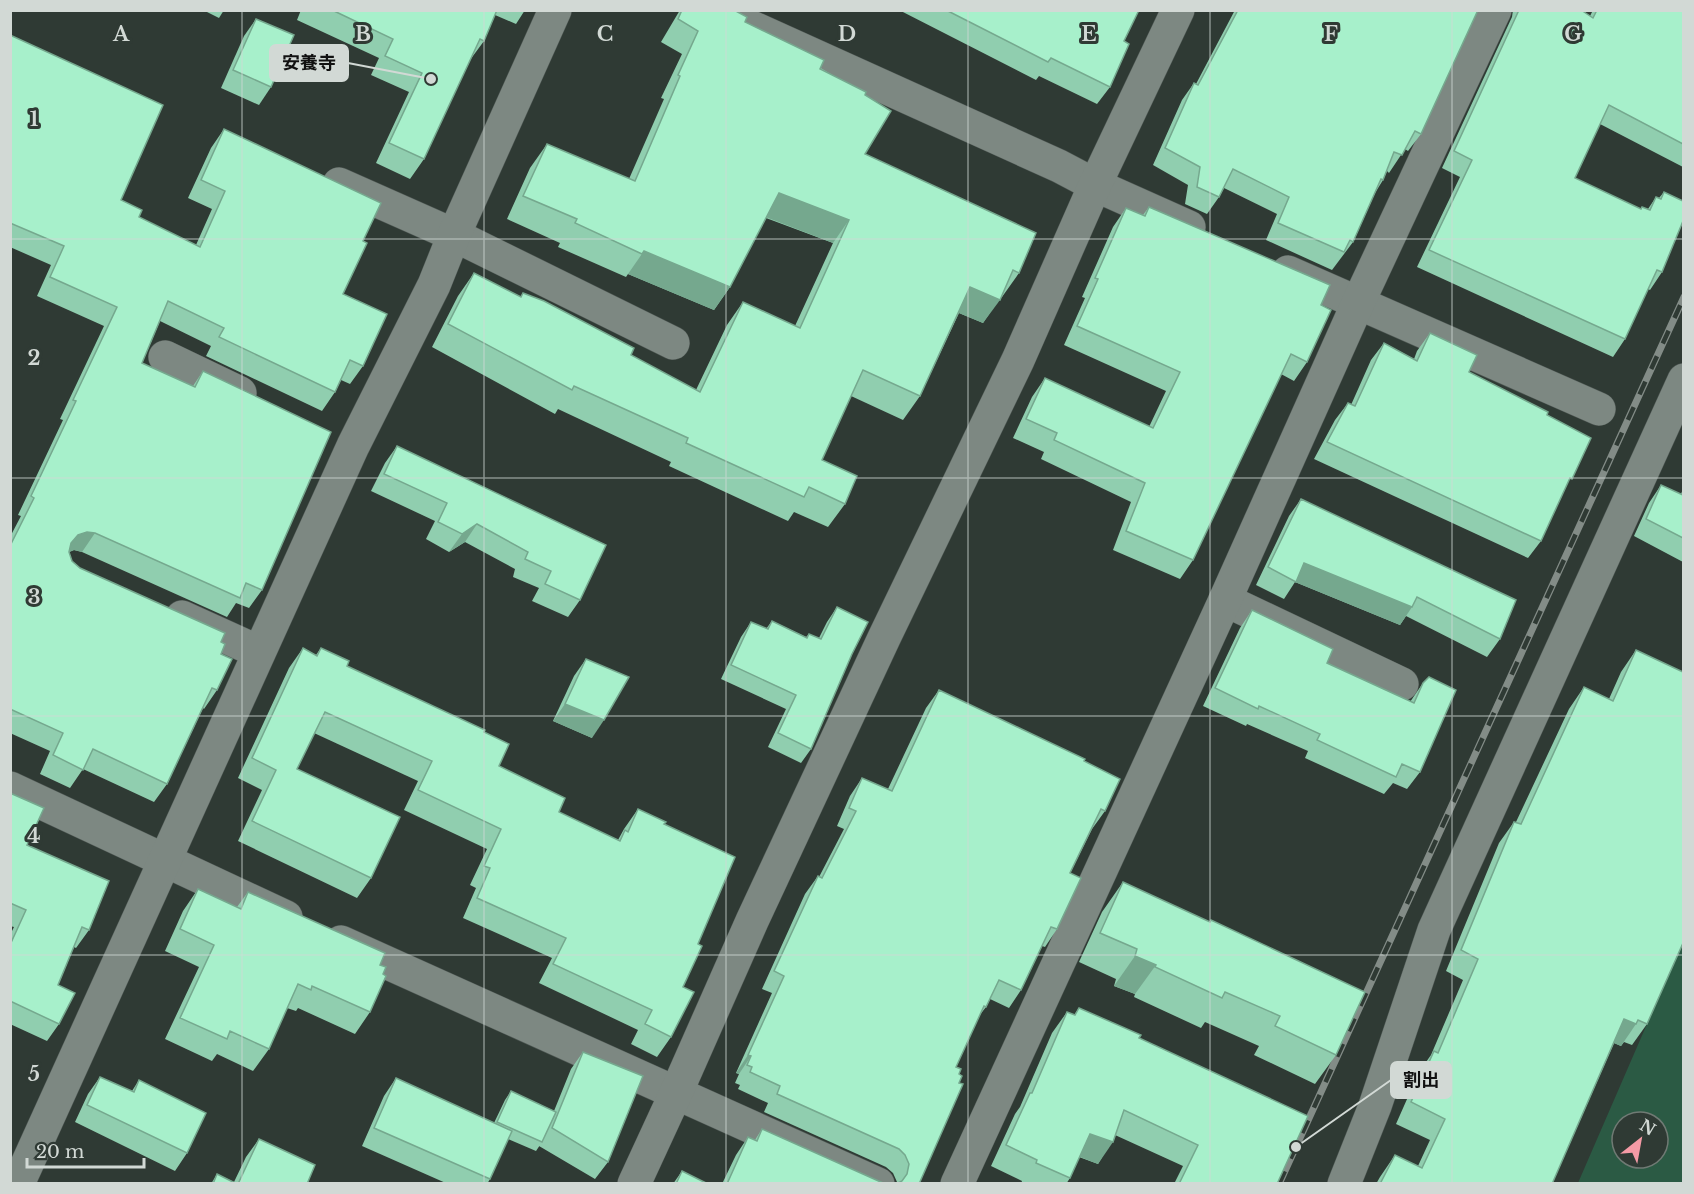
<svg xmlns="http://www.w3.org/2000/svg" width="1694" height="1194" viewBox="0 0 1694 1194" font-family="'Libre Baskerville','Noto Sans JP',serif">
<rect width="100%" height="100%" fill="#2f3a34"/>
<path fill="#2b5a44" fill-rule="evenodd" d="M1683,941V1183H1578ZM1622,1122H1658V1158H1622Z"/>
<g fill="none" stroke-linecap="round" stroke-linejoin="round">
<defs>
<g id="minor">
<path d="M714,10L1059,166L1095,185L1189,227"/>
<path d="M339,184L454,235L673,343"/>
<path d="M1288,272L1599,409"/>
<path d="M165,357L240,393"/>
<path d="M1225,600L1402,684"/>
<path d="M182,617L259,652"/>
<path d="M10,788L286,917"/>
<path d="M341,942L878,1184"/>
<path d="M18,1184L353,446L434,285L454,235L555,10"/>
<path d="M634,1184L676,1093L752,921L884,638L1018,360L1095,185L1178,10"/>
<path d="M957,1184L1225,600L1358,303L1495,10"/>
<path d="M1344,1184L1375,1106L1434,930L1684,380"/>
</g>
</defs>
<use href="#minor" stroke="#4f5854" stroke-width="34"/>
<use href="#minor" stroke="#7d8882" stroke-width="33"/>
<defs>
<path id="rail" d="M1279,1184L1684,297"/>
</defs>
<use href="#rail" stroke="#838c87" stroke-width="7"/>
<use href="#rail" stroke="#2f3a34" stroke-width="4.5" stroke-dasharray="14" stroke-linecap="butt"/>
</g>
<g fill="#90ceaf">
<path d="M203,10H224L219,18Z"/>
<path d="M301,10H525L516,24L495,15L484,41L470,60L424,159L410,179L376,163L409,92L371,75L379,58L297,20Z"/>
<path d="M680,10H734L745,22L865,95V154L1019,273L1002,297L1001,296L983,323L959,313L920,396L903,420L851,396L822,460L845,504L828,527L794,512L788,521L669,466L671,462L558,409L555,414L432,347L458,296L474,273L520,297L523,293L631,355L696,390L727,325L743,302L795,326L833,243L766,218L730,287L714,310L628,274L626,277L558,247L560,243L507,219L530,168L547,144L629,179L664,99L661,98L682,54L661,42Z"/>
<path d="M899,10H1139L1124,41L1110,87L1097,104L1039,76L1036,80Z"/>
<path d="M1235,10H1478L1421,134L1408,151L1405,149L1389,173L1387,171L1383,180L1375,193L1353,242L1332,270L1266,240L1277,214L1224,188L1219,197L1207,214L1185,204L1188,185L1153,165L1182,100L1194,83L1196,84Z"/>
<path d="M1513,10H1581L1590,16L1593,10H1683V167L1600,124L1575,178L1641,209H1648L1656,197L1659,198L1664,192L1662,272L1650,290L1648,289L1625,339L1613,357L1417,267L1460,177L1442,168L1512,17Z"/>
<path d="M256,19L271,87L259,105L221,88L244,36Z"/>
<path d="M10,35L121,200L139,217L196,245L212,209L188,198L211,148L224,129L363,241L343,294L363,366L350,384L341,380L335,392L322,411L206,356L211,346L160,321L142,363L193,386L203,371L262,590L249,608L236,603L227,617L82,552L74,550L69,552L72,561L80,568L221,642L217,690L204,709L203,708L167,784L154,802L83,769L70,788L40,774L50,751L10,733V537L21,516L18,515L63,420L60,419L104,326L37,296L51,265L10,247Z"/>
<path d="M1149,207L1321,305L1307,362L1294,381L1281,374L1193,560L1180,579L1113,550L1131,502L1041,459L1044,452L1013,438L1032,397L1045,378L1149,427L1166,391L1064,345L1085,298L1082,297L1113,227L1126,208L1143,215Z"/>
<path d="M1430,333L1469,372L1547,415L1565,489L1541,541L1528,558L1314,459L1335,420L1348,403L1351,405L1371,360L1384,343L1414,359L1417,351Z"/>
<path d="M397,446L606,545L580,600L568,617L532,601L539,588L513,577L515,569L465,542L449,552L426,539L435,521L371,491L385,463Z"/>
<path d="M1661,485L1681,494L1683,489V562L1634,536L1649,503Z"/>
<path d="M1301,499L1500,639L1487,657L1406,616L1400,625L1295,582L1284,599L1256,585L1289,516Z"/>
<path d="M837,607L852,654L811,749L801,763L768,747L786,709L721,679L741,637L751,622L766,629L772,621L806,637L809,634L819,638L827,622Z"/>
<path d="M1252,610L1327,663L1410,702L1423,683L1420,772L1407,789L1393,783L1384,794L1305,758L1308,751L1247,724L1246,726L1203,706L1240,628Z"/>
<path d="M303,648L316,655L321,648L347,666L484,732L499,766L559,812L618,840L624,829L638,809L664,824L698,944L683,987L671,1037L657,1057L631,1044L638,1030L539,983L552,958L463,918L476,888L470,885L487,849L404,810L418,781L314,733L297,769L371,878L357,898L238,841L262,790L238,778L289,668Z"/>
<path d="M1636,650L1647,1024L1632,1045L1624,1042L1621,1046L1614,1043L1552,1184H1376L1380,1177L1395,1155L1418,1166L1430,1140L1396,1124L1419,1072L1431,1055L1463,980L1446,971L1499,843L1514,822H1516L1569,709L1584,687L1609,699L1621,672Z"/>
<path d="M586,659L592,738L553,721L574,676Z"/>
<path d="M939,690L1084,761L1105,811L1092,829L1070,873L1057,929L1045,947L1042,946L1021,990L1009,1008L990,999L986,1007L979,1016L956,1067L919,1184H896L897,1182L893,1173L886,1167L764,1112L768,1103L738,1089L740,1085L735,1083L739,1074L736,1073L772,993L762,989L805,894L818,876L819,877L844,829L837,826L850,796L862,778L888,789L926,708Z"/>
<path d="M10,793L27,845L89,930L76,948L74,947L58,985L59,1024L47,1041L10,1024V935L14,927L10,926Z"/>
<path d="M1123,882L1336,1055L1315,1084L1254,1055L1259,1046L1205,1022L1201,1028L1134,997L1135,994L1114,986L1116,979L1079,962L1102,912Z"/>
<path d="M198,889L237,907L248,892L380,965L370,1012L355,1034L298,1008L296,1011L287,1008L269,1049L253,1071L217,1054L212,1061L165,1039L199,967L165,951L183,911Z"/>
<path d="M1079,1008L1139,1038L1277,1184H1174L1183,1166L1115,1135L1098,1164L1079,1157L1070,1178L1066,1184H1021L1022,1181L991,1166L1015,1114L1020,1107L1052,1033L1067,1012L1074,1015Z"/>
<path d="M583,1052L608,1162L595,1179L539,1146L540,1145L536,1151L508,1139L490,1179L487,1184H448L362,1146L384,1096L396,1078L494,1123L505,1100L511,1091L554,1111L571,1069Z"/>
<path d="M100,1077L132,1091L139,1080L187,1153L175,1171L75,1122L88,1094Z"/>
<path d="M762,1129L884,1184H722L736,1155L748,1137L755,1140Z"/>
<path d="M259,1139L307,1184H211L217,1174L234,1182L246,1157Z"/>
<path d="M682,1171L708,1184H673Z"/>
</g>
<g fill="#75a88e">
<path d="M779,193L849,220L833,243L763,216Z"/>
<path d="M644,251L730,287L714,310L628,274Z"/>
<path d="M970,287L1000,300L983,323L954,311Z"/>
<path d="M477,524L465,542L449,552L462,534Z"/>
<path d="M87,532L95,533L82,552L74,550L65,554L71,543L78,535Z"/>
<path d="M1304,563L1412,607L1400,625L1295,582Z"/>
<path d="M565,704L604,720L592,738L553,721Z"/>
<path d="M1135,956L1156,965L1135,994L1114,986Z"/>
<path d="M1624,1019L1636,1024L1621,1046L1609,1041Z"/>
<path d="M748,1055L751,1056L739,1074L736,1073Z"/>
<path d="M1090,1134L1113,1142L1098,1164L1075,1155Z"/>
</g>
<g fill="#a7f0cb" stroke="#75a88e" stroke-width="1.5">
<path d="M332,10H497L484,41L480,39L424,159L389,143L422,73L385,56L393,39Z"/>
<path d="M682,10H734L747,17L745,22L824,60L820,69L866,92L865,95L891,111L865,154L1036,233L1019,273L1013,270L1000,300L970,287L920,396L863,370L822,460L857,476L845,504L809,487L804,497L686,443L688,438L574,386L572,390L448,324L474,273L521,297L523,293L544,301L634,348L631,355L700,392L743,302L800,328L849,220L779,193L730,287L644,251L642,254L575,223L577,219L523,196L547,144L635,181L680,76L678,75L698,31L678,19Z"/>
<path d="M946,10H1139L1124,41L1129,44L1110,87L1051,58L1048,62Z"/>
<path d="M1238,10H1478L1421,134L1415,131L1402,155L1394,152L1383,180L1381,179L1353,242L1350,240L1344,252L1278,223L1289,197L1233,169L1219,197L1197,187L1200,167L1165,148L1194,83L1198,85Z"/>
<path d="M1519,10H1581L1593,18L1597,10H1683V144L1609,105L1575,178L1641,209L1642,207L1650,210L1656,197L1661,199L1664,192L1683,201V221L1662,272L1657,270L1625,339L1429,250L1472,160L1454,151Z"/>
<path d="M256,19L294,35L271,87L233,70Z"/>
<path d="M10,35L163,105L121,200L142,210L139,217L200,247L225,191L201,180L224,129L381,203L363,241L367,243L343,294L387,314L363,366L350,360L335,392L219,337L224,328L168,301L142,363L195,387L203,371L331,432L262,590L246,583L240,598L95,533L87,532L78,535L71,543L69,552L72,561L80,568L225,633L221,642L225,644L221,654L232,659L217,690L212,688L167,784L93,749L83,770L53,755L63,733L10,709V546L34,498L31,496L76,401L73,400L117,307L50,277L64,246L10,223Z"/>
<path d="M1149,207L1330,285L1321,305L1331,310L1307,362L1291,354L1193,560L1126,531L1145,483L1054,440L1057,433L1026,419L1045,378L1153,428L1180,372L1077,326L1098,279L1095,278L1126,208L1145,216Z"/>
<path d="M1430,333L1477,355L1469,372L1548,412L1547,415L1591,438L1572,479L1570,478L1541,541L1327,442L1348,403L1355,406L1384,343L1417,361Z"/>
<path d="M397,446L606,545L580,600L545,584L551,571L525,559L528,552L477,524L462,534L438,522L447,503L384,474Z"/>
<path d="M1661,485L1683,495V538L1646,519Z"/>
<path d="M1301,499L1516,600L1500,639L1417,597L1412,607L1304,563L1296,582L1268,567Z"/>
<path d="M837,607L868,622L852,654L811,749L778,733L796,695L731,665L751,622L768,629L772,621L807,638L809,634L821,639Z"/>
<path d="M1252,610L1333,649L1327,663L1414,703L1423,683L1429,677L1456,690L1420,772L1402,764L1396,777L1317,740L1320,734L1259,706L1258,709L1215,688Z"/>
<path d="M303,648L317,656L321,648L349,661L347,666L485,730L484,732L509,744L499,766L565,798L559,812L620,841L625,830L628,832L638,809L666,822L664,824L735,857L698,944L702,946L683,987L694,992L671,1037L645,1024L652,1010L553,964L566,938L477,898L490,868L484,866L501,829L418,790L432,761L325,712L297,769L400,817L371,878L252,821L276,770L252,758Z"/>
<path d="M1636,650L1683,672V943L1647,1024L1638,1020L1636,1024L1624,1019L1552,1184H1380L1395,1155L1422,1168L1445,1119L1411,1102L1434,1051L1438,1053L1478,959L1461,950L1514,822L1521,824L1584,687L1613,701Z"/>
<path d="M586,659L629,677L604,720L565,704Z"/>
<path d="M939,690L1085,759L1084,761L1120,779L1105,811L1101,809L1070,873L1081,878L1057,929L1051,927L1021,990L999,980L986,1007L984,1006L956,1067L961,1069L959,1074L962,1076L959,1083L963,1084L919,1184H896L902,1181L907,1174L909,1164L905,1155L899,1149L777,1094L780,1086L750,1072L752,1067L747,1065L751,1056L748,1055L784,976L774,971L818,876L822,878L856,811L849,808L862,778L892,791Z"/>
<path d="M10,793L44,808L27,845L109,881L89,930L82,927L58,985L75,993L59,1024L10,1001V945L26,910L10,903Z"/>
<path d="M1123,882L1210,922L1211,920L1365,992L1336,1055L1275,1026L1280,1016L1225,992L1222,998L1155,967L1156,965L1135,956L1137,949L1100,933Z"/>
<path d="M198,889L241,909L248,892L385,953L380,965L386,967L383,974L386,976L370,1012L312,986L311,990L298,984L269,1049L230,1031L227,1039L180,1018L214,945L180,929Z"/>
<path d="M1079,1008L1141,1035L1139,1038L1308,1116L1277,1184H1179L1198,1145L1124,1110L1113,1142L1090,1134L1070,1178L1036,1163L1037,1160L1006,1145L1030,1093H1032L1067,1012L1075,1015Z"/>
<path d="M583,1052L643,1076L608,1162L552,1128Z"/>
<path d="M100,1077L134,1092L139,1080L206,1113L187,1153L87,1105Z"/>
<path d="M396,1078L512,1131L490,1179L374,1128Z"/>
<path d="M511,1091L556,1112L542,1142L497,1122Z"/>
<path d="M762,1129L883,1183L884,1184H727L748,1137L757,1141Z"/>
<path d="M259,1139L315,1165L307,1184H238Z"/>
<path d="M682,1171L708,1184H676Z"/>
<path d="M217,1174L237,1184H213Z"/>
</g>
<path fill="none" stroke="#d2d9d5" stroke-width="1.5" stroke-opacity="0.55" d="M242,10V1184M484,10V1184M726,10V1184M968,10V1184M1210,10V1184M1452,10V1184M10,239H1684M10,478H1684M10,716H1684M10,955H1684"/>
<g font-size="20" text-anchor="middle" font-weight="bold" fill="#d2d9d5" stroke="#2f3a34" stroke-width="6" stroke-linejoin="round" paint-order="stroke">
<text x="121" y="41">A</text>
<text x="363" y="41">B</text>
<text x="605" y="41">C</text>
<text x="847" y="41">D</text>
<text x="1089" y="41">E</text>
<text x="1331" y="41">F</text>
<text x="1573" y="41">G</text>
<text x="34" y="126">1</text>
<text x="34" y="365">2</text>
<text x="34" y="604">3</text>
<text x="34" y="843">4</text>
<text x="34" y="1081">5</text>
</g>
<path fill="none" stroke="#d2d9d5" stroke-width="2" d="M431 79L348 63M1296 1147L1391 1080"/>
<g fill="#d2d9d5" stroke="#2f3a34" stroke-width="2">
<circle cx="431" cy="79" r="6"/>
<circle cx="1296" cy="1147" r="6"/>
</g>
<g fill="#d2d9d5" stroke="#d2d9d5" stroke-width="2">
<rect x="270" y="45" width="78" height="36" rx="6"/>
<rect x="1391" y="1062" width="60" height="36" rx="6"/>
</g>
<g font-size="18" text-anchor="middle" font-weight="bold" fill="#111">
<text x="309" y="69">安養寺</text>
<text x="1421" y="1086">割出</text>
</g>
<rect width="1694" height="1194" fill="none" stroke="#d2d9d5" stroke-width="24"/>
<g transform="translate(1640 1140) rotate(31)"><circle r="28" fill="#2f3a34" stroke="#707a74" stroke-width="1.5"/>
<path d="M0-4.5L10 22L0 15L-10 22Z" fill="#f49aa5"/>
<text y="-9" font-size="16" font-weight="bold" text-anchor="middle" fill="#d2d9d5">N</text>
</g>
<path d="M27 1158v9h117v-9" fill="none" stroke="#d2d9d5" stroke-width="3"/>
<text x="36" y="1158" font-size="18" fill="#d2d9d5" stroke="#2f3a34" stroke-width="4.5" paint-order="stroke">20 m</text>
</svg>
